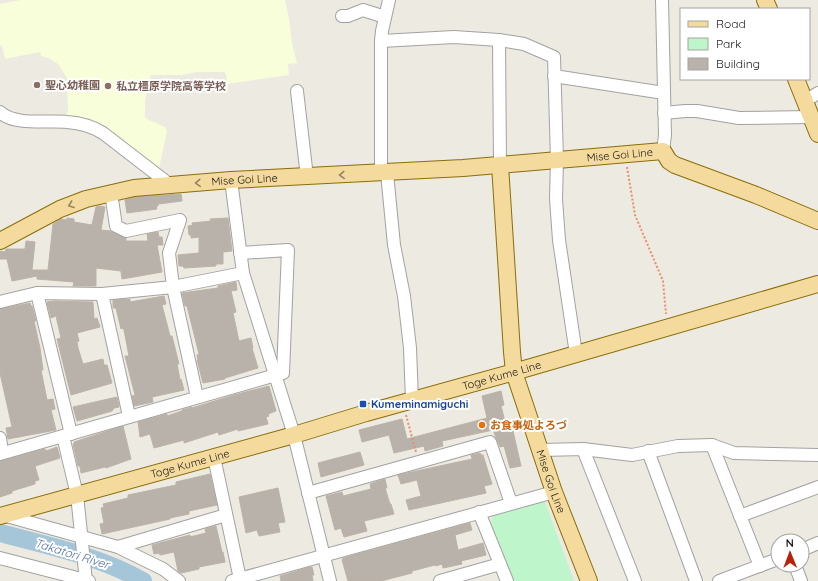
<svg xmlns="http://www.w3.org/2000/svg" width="818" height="581" viewBox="0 0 818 581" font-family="Quicksand,'Noto Sans JP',sans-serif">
<rect width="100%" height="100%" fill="#eceae1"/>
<path fill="#f8fdda" d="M20,0H285L289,18L292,43L297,63L288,64L289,75L227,84L226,74L224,72H198L181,75H151L145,100V117L147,119L165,127L167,131L160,164V169L158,171L63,117L67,114L68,110L67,87L69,85L67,78L58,64L50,59L41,56L40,52L5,59L2,46L0,45V4Z"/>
<path fill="#bff5ca" d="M544,499L574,581H513L491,524L493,514Z"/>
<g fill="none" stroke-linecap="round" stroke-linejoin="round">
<path stroke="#a4c6d8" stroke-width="18" d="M0,533C49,546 99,556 143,581"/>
</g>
<g fill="#b8b2ab" stroke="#bdb2a5">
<path d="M181,194L182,201L158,204V206L156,207L157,209L127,213L125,200L135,197Z"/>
<path d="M100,206L105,207L101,230L111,231L126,238V241H148L147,234L158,232L159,237H162L163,245H157L162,272L122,279L121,271L96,268V286H73L74,282L37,279V276L12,281L7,259H0V251L5,252L6,249H25L26,241L35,242L32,270H48L53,224L61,219L66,220L67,218L74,219V222L92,225L96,207Z"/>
<path d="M228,218L232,251L223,252V264H216V266L184,268L183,266H179L178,255L199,253V237L191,238V235H189L188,226L193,225L192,223L211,221L210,219Z"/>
<path d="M236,282L237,290L231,291L236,312L233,313L239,341L251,338L253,348H252L258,368L225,378V379L203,383L197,360H198L197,355L199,354L187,306H185L182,293L218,288V286Z"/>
<path d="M164,296L166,304L162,305L170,336H172L179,364H177L180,380L181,379L184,390L152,397L153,402L134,406L132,396L135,395L125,356H129L124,330L123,328L121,329L116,308H113V300L130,299V302Z"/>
<path d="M54,301L93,302L94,319L97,318L100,327L77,333L79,341L77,342L78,348L83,364L103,359L104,365H107L112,383L71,395L57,339L61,338L56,316L51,318L47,302Z"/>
<path d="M30,303L31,306H32L36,321H34L40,348L43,370H41L47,400L53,399L55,409L51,410L56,430L8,439L6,428L12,427L0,373V309Z"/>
<path d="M269,386L276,411L268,414L269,416L266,417L268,424L238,431V429L219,435L218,432L184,443V440L154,448L150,434L140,437L138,422L167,414V416L182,411V410L192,407V408L234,395Z"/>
<path d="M501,391L504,405L501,406L508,433L513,431L521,466L510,468L504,446L500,447L493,430L442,441L443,446L425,451L424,446L394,453L389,435L362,442L359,430L402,419L407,439L487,418L482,396Z"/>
<path d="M117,397L119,407L114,408L112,411L77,421L73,407Z"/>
<path d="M123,426L131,459L106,468L105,467L81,473L80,466H78L73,444L75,443L74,442Z"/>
<path d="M57,447L60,458L35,466L39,480L35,481V484L12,491V493L0,497V461L45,449L46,451Z"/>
<path d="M360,452L364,465L321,477L318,463Z"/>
<path d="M480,453L481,455H483L492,484L484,486L486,493L409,510L406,500L421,496L417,480L401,484L398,475L472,459L471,455Z"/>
<path d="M210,474L217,505L189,511V514L170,518V519L102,534L100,524L104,523L101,508L104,507L103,504L128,498V495L176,485V482Z"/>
<path d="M385,479L387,488H385L390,504H391L394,514L364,521L367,531L344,537L341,528L335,530L326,496L342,492L343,496L371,489L370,484Z"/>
<path d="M278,488L285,522L278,523L280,532L259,536L257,530L246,533L239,497Z"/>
<path d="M470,523L472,530L455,535L458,550L483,543L486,555L461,561L462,564L443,568L442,564L436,566L435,565L412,571V573L381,581H348L342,560L343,558Z"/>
<path d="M216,526L222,552H223L225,562L199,567V569L181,573L178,571L174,552L160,555L159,553L154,554L152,545L190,535V537L206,533L205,529Z"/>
<path d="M310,567H312L314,575H312L313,581H281L280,576Z"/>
</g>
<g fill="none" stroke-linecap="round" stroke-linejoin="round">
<defs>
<g id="minor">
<path d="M662,0L665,135L663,151"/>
<path d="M342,16H348L363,10L385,17"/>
<path d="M499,40L500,165"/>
<path d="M381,41L454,37L499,40L524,44L554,57L557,160L556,199L559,240L576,354"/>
<path d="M554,76L664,93"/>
<path d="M297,91L307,177"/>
<path d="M805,101L818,93"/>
<path d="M0,112C14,126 48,120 67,122C81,123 92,126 103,133L169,184"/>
<path d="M664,113L685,111H697L739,118L811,117"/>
<path d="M381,173V41L382,31L389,0"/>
<path d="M387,173L394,245L404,296L410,348L412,400"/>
<path d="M231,180L243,273L294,435L330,581"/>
<path d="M111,193L116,226L126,231L180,220L169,253L173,287L197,397"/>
<path d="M37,293L71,434"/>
<path d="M102,294L129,416"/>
<path d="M0,302L37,293L102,294L173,287L243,273"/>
<path d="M63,436L77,495L86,581"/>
<path d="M0,438L2,453"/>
<path d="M712,445L760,566"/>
<path d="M583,449L635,581"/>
<path d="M541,450L583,449L632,455L678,446L712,445L734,453L818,455"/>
<path d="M648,451L696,581"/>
<path d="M0,454L283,373L288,250L240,253"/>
<path d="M214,457L240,579"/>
<path d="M308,493L490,442L511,503"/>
<path d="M479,512L507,581"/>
<path d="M3,515L118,547L163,569L179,581"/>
<path d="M740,516L818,487"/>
<path d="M118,547L226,515"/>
<path d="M802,550L818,543"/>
<path d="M0,558L89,581"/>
<path d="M795,565L801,581"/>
<path d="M232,581L554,492"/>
<path d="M440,581L500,564"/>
<path d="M719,581L778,559"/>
</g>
<g id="major">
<path d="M765,0L769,9"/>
<path d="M796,79L818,134"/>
<path id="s1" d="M500,165L512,352L514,372L554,492L589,581"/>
<path id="s2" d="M0,241L60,209L86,199L134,188L231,180L463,168L663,151L669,161L675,165L756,195L818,221"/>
<path id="s3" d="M0,516L294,435L366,413L514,372L818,284"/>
</g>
</defs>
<use href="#minor" stroke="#a2a2a2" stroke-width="14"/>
<use href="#major" stroke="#896e09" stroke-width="18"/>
<g stroke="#f08b6e" stroke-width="2" stroke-dasharray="2 2" stroke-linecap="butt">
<path d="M627,167L635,215L663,281L666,314"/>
<path d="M406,415L416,452"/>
</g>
<use href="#minor" stroke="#fff" stroke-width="12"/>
<use href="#major" stroke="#f5da9d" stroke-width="16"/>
</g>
<defs><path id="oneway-chevron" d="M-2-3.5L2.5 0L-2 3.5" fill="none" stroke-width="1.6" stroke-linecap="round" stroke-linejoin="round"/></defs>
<g stroke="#938462">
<use href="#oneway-chevron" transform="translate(342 175) rotate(177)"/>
<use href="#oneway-chevron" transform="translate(198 183) rotate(176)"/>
<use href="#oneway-chevron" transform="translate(71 205) rotate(160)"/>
</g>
<g fill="#8d6e63" stroke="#fff" stroke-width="1.5">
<circle cx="37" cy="85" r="4"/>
<circle cx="108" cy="86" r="4"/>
</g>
<rect fill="#1a4fb4" stroke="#fff" stroke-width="1.5" x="359" y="400" width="8" height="8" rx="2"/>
<circle fill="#e8710a" stroke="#fff" stroke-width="1.5" cx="482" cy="425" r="4"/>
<g text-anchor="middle" stroke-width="4" stroke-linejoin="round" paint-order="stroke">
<g font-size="11" font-weight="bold" fill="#785e54" stroke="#fff" text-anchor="start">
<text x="45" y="89">聖心幼稚園</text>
<text x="116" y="90">私立橿原学院高等学校</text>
</g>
<g font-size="11" fill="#1b1b1b" stroke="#fff">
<text dy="4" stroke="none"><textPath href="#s2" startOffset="632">Mise Goi Line</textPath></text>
<text dy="4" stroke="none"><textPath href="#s2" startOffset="256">Mise Goi Line</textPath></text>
<text dy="4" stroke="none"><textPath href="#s3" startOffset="521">Toge Kume Line</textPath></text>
<text dy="4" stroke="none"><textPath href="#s3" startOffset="197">Toge Kume Line</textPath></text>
<text dy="4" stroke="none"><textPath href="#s1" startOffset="323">Mise Goi Line</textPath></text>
</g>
<g font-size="11" font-weight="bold" fill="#164399" stroke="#fff" text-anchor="start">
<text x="371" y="408">Kumeminamiguchi</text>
</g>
<g font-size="11" font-weight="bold" fill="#c56008" stroke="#fff" text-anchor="start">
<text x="490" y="429">お食事処よろづ</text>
</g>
<g font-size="12" font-style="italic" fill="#4f6fa4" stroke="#fff">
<text transform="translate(72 554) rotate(17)" y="4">Takatori River</text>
</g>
</g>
<rect x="680" y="8" width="130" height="72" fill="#ffffff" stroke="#a4a4a4"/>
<rect x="688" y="21" width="20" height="6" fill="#f5da9d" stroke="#a4a4a4"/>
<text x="716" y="28" font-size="12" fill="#1b1b1b">Road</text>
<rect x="688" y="38" width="20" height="12" fill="#bff5ca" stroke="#a4a4a4"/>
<text x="716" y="48" font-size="12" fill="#1b1b1b">Park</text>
<rect x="688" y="58" width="20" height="12" fill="#b8b2ab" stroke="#a4a4a4"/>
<text x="716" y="68" font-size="12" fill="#1b1b1b">Building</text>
<g transform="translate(790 553) rotate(359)"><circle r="19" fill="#ffffff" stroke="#a4a4a4"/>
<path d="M0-3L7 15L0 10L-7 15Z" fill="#ba210c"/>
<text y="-6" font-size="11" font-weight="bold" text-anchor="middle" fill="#1b1b1b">N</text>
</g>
</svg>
